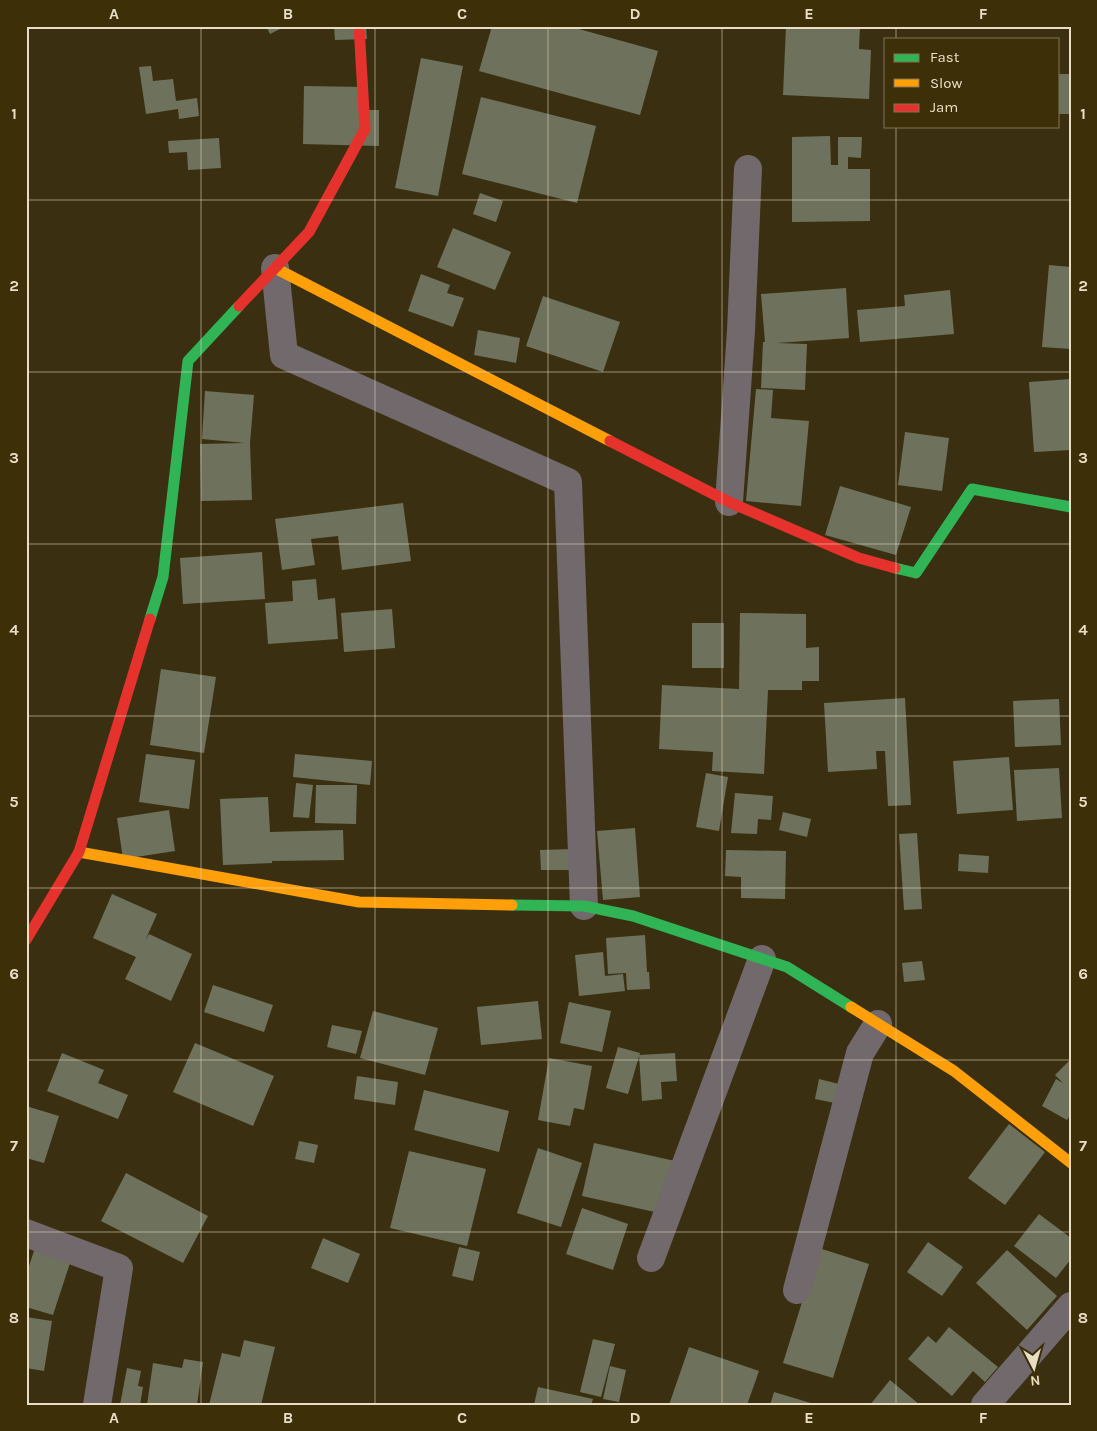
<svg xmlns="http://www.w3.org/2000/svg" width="1097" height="1431" viewBox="0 0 1097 1431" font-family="Karla,sans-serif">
<rect width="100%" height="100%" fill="#3a3011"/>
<g fill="#6e725c">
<path d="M266,26H286L270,34Z"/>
<path d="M334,26H366L367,39L335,40Z"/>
<path d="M492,26H568L658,51L640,115L479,71Z"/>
<path d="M786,26H860L859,49L871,50L869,99L783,95Z"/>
<path d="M421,58L463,66L438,196L395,188Z"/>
<path d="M151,66L153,81L173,79L176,101L197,98L199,116L179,119L178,109L146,114L139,67Z"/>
<rect x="1058" y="74" width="13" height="40"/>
<path d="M304,86L365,87L364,110H379V146L303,144Z"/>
<path d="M481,97L596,126L577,203L462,174Z"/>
<path d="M830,136L831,165H838V137H862L861,158L848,157V169H870V221L792,222V137Z"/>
<path d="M219,138L221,168L188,170L187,152L169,153L168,141Z"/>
<path d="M480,193L503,201L496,222L473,214Z"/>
<path d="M453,228L511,252L495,290L437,267Z"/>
<path d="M1049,265L1071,267V349L1042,347Z"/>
<path d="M421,274L450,285L447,293L464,298L453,327L408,311Z"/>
<path d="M846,288L849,338L777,343L807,344L805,390L761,388L763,342H765L761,294Z"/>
<path d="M950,290L954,334L860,342L857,310L905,306L904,295Z"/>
<path d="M543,296L620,322L603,372L526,346Z"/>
<path d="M478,330L520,338L516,363L474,355Z"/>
<path d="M1071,379V450L1034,452L1029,382Z"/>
<path d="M756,389L773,390L771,418L809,421L801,506L746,501Z"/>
<path d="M205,391L254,395L250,443L252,500L201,501L200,444L245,443L202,439Z"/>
<path d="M905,432L949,438L942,491L898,485Z"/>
<path d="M840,486L911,507L896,555L825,535Z"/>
<path d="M403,503L411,561L342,570L338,536L311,539L315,565L282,570L275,519Z"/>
<path d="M262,552L265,599L183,604L180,558Z"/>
<path d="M316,579L318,600L335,598L338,639L268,644L265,603L293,601L292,581Z"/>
<path d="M392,609L395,648L344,652L341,613Z"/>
<path d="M740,613L806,614V648L819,647V681H802V690H768L764,774L712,771L713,752L659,749L662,685L739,689Z"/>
<rect x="692" y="623" width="32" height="45"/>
<path d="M161,669L216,677L204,753L150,745Z"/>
<path d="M905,698L911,805L888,806L885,751H876L877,769L828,772L824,703Z"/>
<path d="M1059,699L1061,745L1015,747L1013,701Z"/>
<path d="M146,754L195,760L189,809L139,802Z"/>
<path d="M295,754L372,761L370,785L293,777Z"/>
<path d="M1009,757L1013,810L957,814L953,761Z"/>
<path d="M1059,768L1062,818L1017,821L1014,770Z"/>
<path d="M706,773L728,777L719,831L696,827Z"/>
<path d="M296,783L313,785L309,818L293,817Z"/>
<path d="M316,785H357L356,824L315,823Z"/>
<path d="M735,793L773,796L771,820L758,819L757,834L731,833Z"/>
<path d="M268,797L270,832L343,830L344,860L272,861V863L223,865L220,799Z"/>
<path d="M169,810L175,851L123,859L117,818Z"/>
<path d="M783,812L811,819L807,837L779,830Z"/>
<path d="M635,828L640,897L603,900L597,831Z"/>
<path d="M917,833L922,909L904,910L899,834Z"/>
<path d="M573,849L574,870H541L540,850Z"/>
<path d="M726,850L786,851L785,899L741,898V877L725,876Z"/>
<path d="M959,854L989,856L988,873L958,871Z"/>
<path d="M112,894L157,914L145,941L149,934L192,954L171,1001L125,979L136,957L93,938Z"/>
<path d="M645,935L647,972H649L650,989L627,990L626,973L608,974L606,938Z"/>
<path d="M603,952L605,976L623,974L625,991L579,996L575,955Z"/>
<path d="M922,961L925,980L904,982L902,963Z"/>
<path d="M213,985L273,1005L264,1032L204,1012Z"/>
<path d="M538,1001L542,1039L481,1045L477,1007Z"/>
<path d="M569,1002L611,1011L602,1052L560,1043Z"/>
<path d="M373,1011L438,1028L425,1075L360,1058Z"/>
<path d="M332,1025L362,1031L356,1054L327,1047Z"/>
<path d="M195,1043L274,1076L253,1126L173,1092Z"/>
<path d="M618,1047L640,1053L628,1094L606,1088Z"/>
<path d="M62,1053L104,1070L98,1083L128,1095L118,1119L47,1091Z"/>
<path d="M675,1053L677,1081L661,1082L662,1099L642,1101L639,1055Z"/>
<path d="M549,1058L592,1066L584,1110L574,1108L570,1126L538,1120Z"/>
<path d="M1071,1059V1114L1067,1120L1042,1106L1056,1079L1063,1083L1055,1075Z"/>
<path d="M357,1076L398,1082L395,1105L354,1099Z"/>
<path d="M819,1079L839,1084L835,1103L815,1099Z"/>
<path d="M424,1090L509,1111L499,1152L414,1130Z"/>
<path d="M26,1106L59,1116L44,1163L26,1158Z"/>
<path d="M1009,1124L1045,1152L1005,1205L968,1178Z"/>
<path d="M299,1141L318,1145L314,1163L295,1159Z"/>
<path d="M594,1143L675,1161L664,1214L582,1196Z"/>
<path d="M538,1148L582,1163L561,1227L517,1213Z"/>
<path d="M409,1151L486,1169L467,1246L390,1228Z"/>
<path d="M126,1173L208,1216L183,1263L101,1221Z"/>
<path d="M582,1208L628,1224L613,1270L566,1254Z"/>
<path d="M1039,1214L1071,1238V1259L1056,1278L1014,1246Z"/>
<path d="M323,1238L360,1254L348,1283L311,1268Z"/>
<path d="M928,1242L963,1267L942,1296L907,1272Z"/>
<path d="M459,1247L480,1252L473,1281L452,1276Z"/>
<path d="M35,1248L71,1260L53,1315L26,1307V1275Z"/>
<path d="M819,1248L869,1264L833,1378L783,1363Z"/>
<path d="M1007,1250L1057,1296L1027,1330L976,1283Z"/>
<path d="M26,1317L52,1321L44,1371L26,1368Z"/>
<path d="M949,1327L998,1367L985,1382L973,1371L952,1396L908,1359L928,1336L936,1343Z"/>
<path d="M593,1339L615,1344L601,1397L580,1392Z"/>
<path d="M244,1340L275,1347L261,1405H209L222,1353L240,1357Z"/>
<path d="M689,1347L759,1371L747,1405H669Z"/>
<path d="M184,1359L203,1362L197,1405H147L153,1363L182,1368Z"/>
<path d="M610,1366L626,1370L619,1402L603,1399Z"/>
<path d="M127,1368L141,1371L138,1386L143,1387L140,1405H120Z"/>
<path d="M890,1380L920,1405H870Z"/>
<path d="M538,1387L593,1399L591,1405H534Z"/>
<path d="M774,1392L814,1404V1405H770Z"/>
</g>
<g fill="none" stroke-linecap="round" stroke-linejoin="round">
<g stroke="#72696c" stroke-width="28">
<path d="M275,268L284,355L568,482L584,906"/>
<path d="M729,502L741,331L748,169"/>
<path d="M26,1233L119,1268L97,1405"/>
<path d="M651,1258L762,959"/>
<path d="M797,1290L860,1053L878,1024"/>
<path d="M985,1405L1071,1306"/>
</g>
<g stroke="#30b455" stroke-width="11">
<path d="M895,568L916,573L972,489L1071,507"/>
<path d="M150,619L163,577L188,361L239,306"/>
<path d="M512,905L584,906L633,916L787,967L851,1007"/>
</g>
<g stroke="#ff9f0a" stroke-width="11">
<path d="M275,268L610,441"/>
<path d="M79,852L359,902L512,905"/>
<path d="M851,1007L954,1071L1071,1163"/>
</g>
<g stroke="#e5322d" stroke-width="11">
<path d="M239,306L309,232L365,129L359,26"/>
<path d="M610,441L729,502L859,558L895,568"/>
<path d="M26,940L79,852L150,619"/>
</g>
</g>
<path fill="none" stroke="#e9dec5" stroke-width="1" stroke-opacity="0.55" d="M201,26V1405M375,26V1405M548,26V1405M722,26V1405M896,26V39M896,126V1405M26,200H1071M26,372H1071M26,544H1071M26,716H1071M26,888H1071M26,1060H1071M26,1232H1071"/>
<rect width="1097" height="1431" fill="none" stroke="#3d2f08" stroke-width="55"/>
<rect x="884" y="38" width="175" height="90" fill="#3d2f08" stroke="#827554"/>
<rect x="894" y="54" width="25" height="8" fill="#30b455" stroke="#827554"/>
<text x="930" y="62" font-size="15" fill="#e9dec5">Fast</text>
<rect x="894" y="79" width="25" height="8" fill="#ff9f0a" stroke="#827554"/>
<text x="930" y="88" font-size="15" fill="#e9dec5">Slow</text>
<rect x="894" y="104" width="25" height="8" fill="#e5322d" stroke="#827554"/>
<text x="930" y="112" font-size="15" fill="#e9dec5">Jam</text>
<g transform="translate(1034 1368) rotate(174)" stroke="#3d2f08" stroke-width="4" paint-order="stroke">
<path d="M0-4L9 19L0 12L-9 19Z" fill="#e9dec5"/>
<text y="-8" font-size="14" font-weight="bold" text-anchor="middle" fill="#e9dec5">N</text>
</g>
<rect x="28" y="28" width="1042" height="1376" fill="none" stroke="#e9dec5" stroke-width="2"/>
<g font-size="16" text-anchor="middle" font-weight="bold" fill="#e9dec5">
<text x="114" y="19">A</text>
<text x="288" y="19">B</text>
<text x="462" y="19">C</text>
<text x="635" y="19">D</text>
<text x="809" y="19">E</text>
<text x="983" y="19">F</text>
<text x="14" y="119">1</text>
<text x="1083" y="119">1</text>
<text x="14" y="291">2</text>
<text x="1083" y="291">2</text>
<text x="14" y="463">3</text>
<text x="1083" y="463">3</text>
<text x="14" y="635">4</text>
<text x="1083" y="635">4</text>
<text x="14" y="807">5</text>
<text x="1083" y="807">5</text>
<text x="14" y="979">6</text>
<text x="1083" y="979">6</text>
<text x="14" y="1151">7</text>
<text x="1083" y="1151">7</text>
<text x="14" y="1323">8</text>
<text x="1083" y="1323">8</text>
<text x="114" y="1423">A</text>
<text x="288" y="1423">B</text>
<text x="462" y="1423">C</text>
<text x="635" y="1423">D</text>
<text x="809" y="1423">E</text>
<text x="983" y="1423">F</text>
</g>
</svg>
